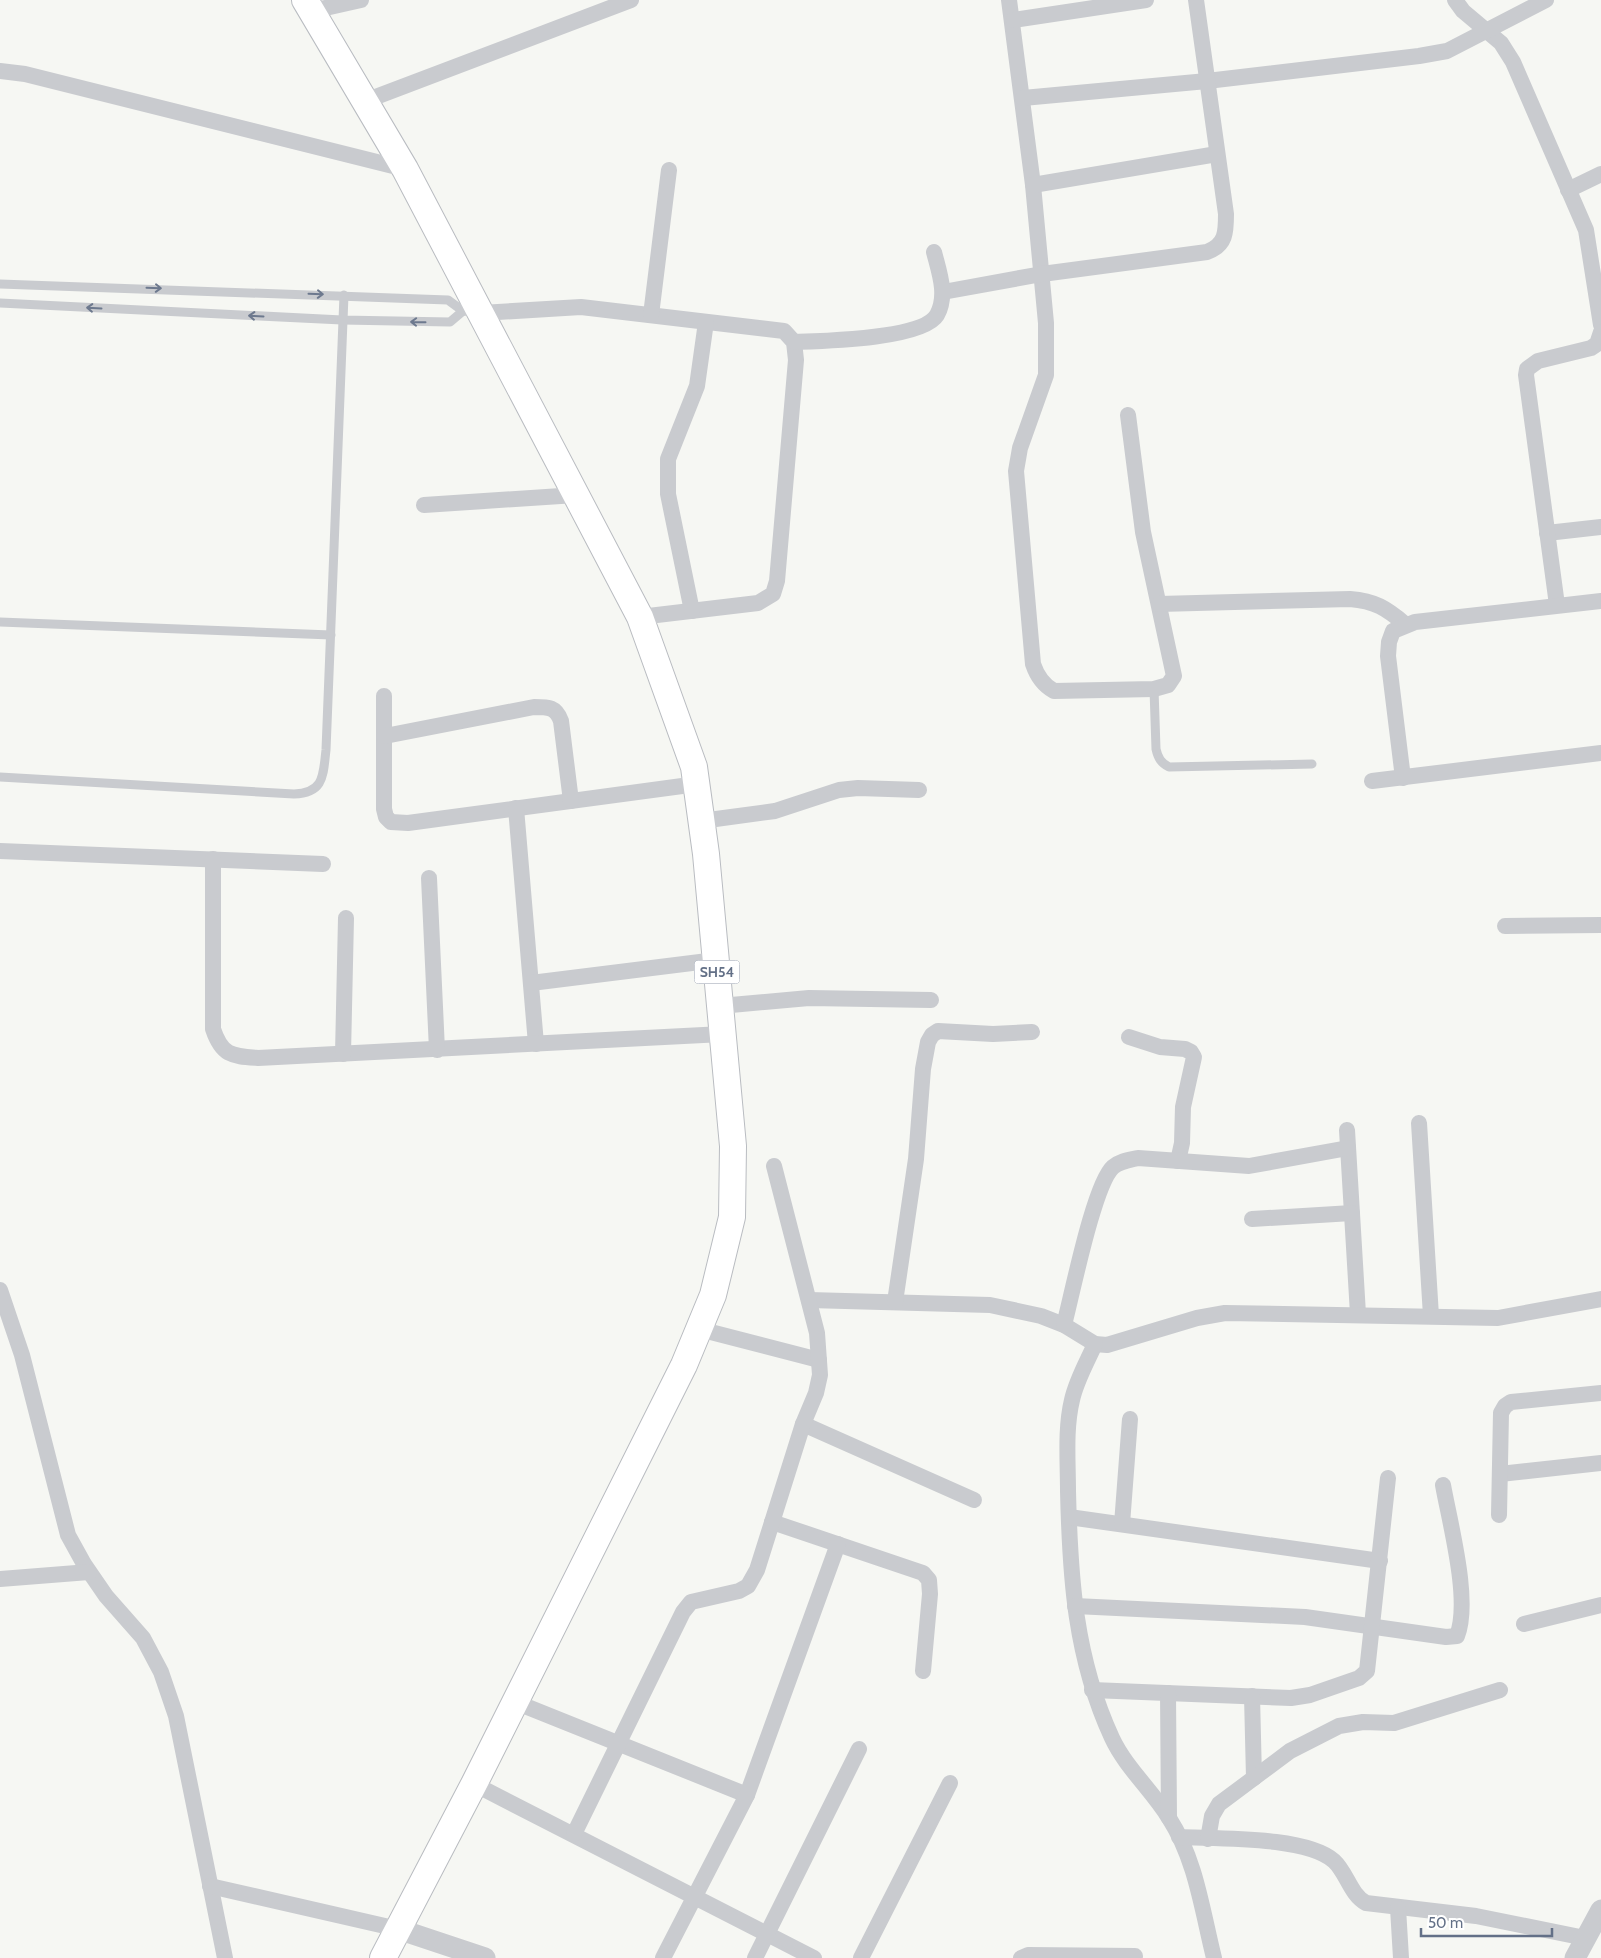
<svg xmlns="http://www.w3.org/2000/svg" width="1601" height="1958" viewBox="0 0 1601 1958" font-family="Cabin,sans-serif">
<rect width="100%" height="100%" fill="#f6f7f3"/>
<g fill="none" stroke-linecap="round" stroke-linejoin="round">
<defs>
<path id="primary" d="M305,0L405,169L640,617L694,767L706,854L733,1146L732,1217L713,1295L684,1365L474,1784L383,1958"/>
</defs>
<use href="#primary" stroke="#b9bcc1" stroke-width="28"/>
<g stroke="#c9cbcf" stroke-width="9">
<path d="M0,284L448,300L463,311L476,312"/>
<path d="M0,303L342,320L450,322L463,311"/>
<path d="M0,622L331,635"/>
<path d="M1154,689L1156,749C1158,758 1161,763 1169,767L1312,764"/>
<path d="M0,777L294,794C325,793 323,774 326,750L344,295"/>
</g>
<g stroke="#c9cbcf" stroke-width="16">
<path d="M1009,0L1033,185L1046,323V375L1020,448L1016,471L1033,664C1037,676 1043,685 1054,691L1154,689L1168,685L1174,676L1143,532L1128,415"/>
<path d="M1455,0L1463,11L1501,43L1513,62L1586,230L1601,325"/>
<path d="M312,11L361,0"/>
<path d="M1014,20L1146,0"/>
<path d="M0,71L25,74L405,169"/>
<path d="M1023,98L1207,81L1419,56L1447,51L1546,0"/>
<path d="M365,101L631,0"/>
<path d="M1033,185L1217,154"/>
<path d="M1568,190L1601,174"/>
<path d="M943,292L1042,274L1207,252C1226,245 1226,232 1226,214L1196,0"/>
<path d="M481,313L581,307L784,331L794,342L796,360L777,581L773,594L758,603L640,617"/>
<path d="M651,315L669,170"/>
<path d="M794,342C822,341 923,339 937,315C948,295 939,272 934,252"/>
<path d="M424,505L576,495"/>
<path d="M1547,533L1601,527"/>
<path d="M1159,604L1350,599C1375,601 1386,608 1405,624"/>
<path d="M1557,605L1526,375L1527,369L1538,361L1591,348L1597,344L1601,332"/>
<path d="M692,611L668,494V459L697,386L706,322"/>
<path d="M384,696V809L386,817L391,822L408,823L697,784"/>
<path d="M385,736L534,707C549,707 556,707 561,721L571,801"/>
<path d="M1403,778L1388,656L1389,642L1393,631L1415,622L1601,601"/>
<path d="M1372,781L1601,753"/>
<path d="M516,808L536,1044"/>
<path d="M701,821L775,811L839,790L858,788L919,790"/>
<path d="M0,851L323,864"/>
<path d="M213,859V1029C222,1056 232,1056 258,1058L723,1034"/>
<path d="M429,878L437,1050"/>
<path d="M1505,926L1601,925"/>
<path d="M531,983L716,960"/>
<path d="M720,1006L809,998L931,1000"/>
<path d="M1129,1037L1160,1047L1185,1049L1191,1052L1194,1057L1183,1107L1182,1143L1178,1161"/>
<path d="M343,1054L346,918"/>
<path d="M1419,1123L1431,1316"/>
<path d="M1347,1130L1358,1314"/>
<path d="M1252,1219L1352,1213"/>
<path d="M0,1290L22,1355L68,1535L84,1564L106,1596L143,1638L161,1672L176,1716L225,1958"/>
<path d="M809,1300L990,1305L1041,1316L1064,1325L1095,1344L1107,1345L1197,1318L1225,1313L1498,1318L1601,1299"/>
<path d="M895,1302L916,1159L923,1069L928,1042L932,1035L938,1031L993,1034L1032,1032"/>
<path d="M1064,1325C1072,1295 1094,1184 1113,1167C1120,1161 1129,1160 1138,1158L1249,1166L1348,1148"/>
<path d="M699,1329L819,1360"/>
<path d="M1095,1344C1087,1362 1076,1381 1072,1400C1065,1429 1068,1461 1068,1491C1070,1578 1075,1658 1112,1738C1126,1768 1152,1790 1169,1818C1196,1860 1202,1910 1214,1958"/>
<path d="M803,1424L974,1500"/>
<path d="M1500,1474L1601,1463"/>
<path d="M1499,1515L1501,1413L1505,1406L1511,1402L1601,1393"/>
<path d="M1069,1517L1380,1561"/>
<path d="M772,1522L923,1573L929,1580L930,1594L923,1671"/>
<path d="M1122,1524L1130,1419"/>
<path d="M0,1579L89,1572"/>
<path d="M1075,1606L1305,1617L1446,1637L1457,1636C1471,1601 1450,1524 1443,1485"/>
<path d="M1524,1624L1601,1605"/>
<path d="M1092,1690L1291,1698L1310,1695L1359,1678L1367,1671L1388,1478"/>
<path d="M1168,1693L1169,1818"/>
<path d="M1252,1696L1254,1778"/>
<path d="M515,1702L747,1795"/>
<path d="M474,1784L814,1958"/>
<path d="M574,1834L683,1612L691,1602L739,1591L748,1586L757,1570L803,1424L816,1393L820,1375L817,1333L774,1166"/>
<path d="M1179,1837C1217,1839 1306,1836 1334,1861C1347,1873 1350,1894 1366,1903L1476,1916L1585,1938"/>
<path d="M1208,1839L1212,1816L1219,1804L1290,1751L1339,1726L1363,1722L1394,1723L1500,1690"/>
<path d="M210,1886L398,1929"/>
<path d="M1398,1908L1401,1958"/>
<path d="M663,1958L747,1795L838,1544"/>
<path d="M755,1958L859,1749"/>
<path d="M861,1958L950,1783"/>
<path d="M1021,1958L1028,1955L1135,1956"/>
</g>
<g stroke="#c9cbcf" stroke-width="21">
<path d="M398,1929L485,1958"/>
<path d="M1575,1958L1601,1910"/>
</g>
<use href="#primary" stroke="#fff" stroke-width="26"/>
</g>
<defs><path id="oneway-shaft" d="M-6 0H5M1.5-3L5.5 0L1.5 3" fill="none" stroke-width="1.6" stroke-linecap="round" stroke-linejoin="round" transform="scale(1.25)"/></defs>
<g stroke="#6d798e">
<use href="#oneway-shaft" transform="translate(154 288) rotate(2)"/>
<use href="#oneway-shaft" transform="translate(316 294) rotate(2)"/>
<use href="#oneway-shaft" transform="translate(94 308) rotate(-177)"/>
<use href="#oneway-shaft" transform="translate(256 316) rotate(-177)"/>
<use href="#oneway-shaft" transform="translate(418 322) rotate(-179)"/>
</g>
<g text-anchor="middle" stroke-width="5" stroke-linejoin="round" paint-order="stroke">
<rect fill="#fff" stroke="#929bab" stroke-width="1" x="694.5" y="960.5" width="45" height="23" rx="4"/>
<g font-size="14" font-weight="bold" fill="#637087">
<text x="717" y="977">SH54</text>
</g>
</g>
<path d="M1421 1928v8h131v-8" fill="none" stroke="#637087" stroke-width="2.5"/>
<text x="1428" y="1928" font-size="15" fill="#637087" stroke="#ffffff" stroke-width="4" paint-order="stroke">50 m</text>
</svg>
